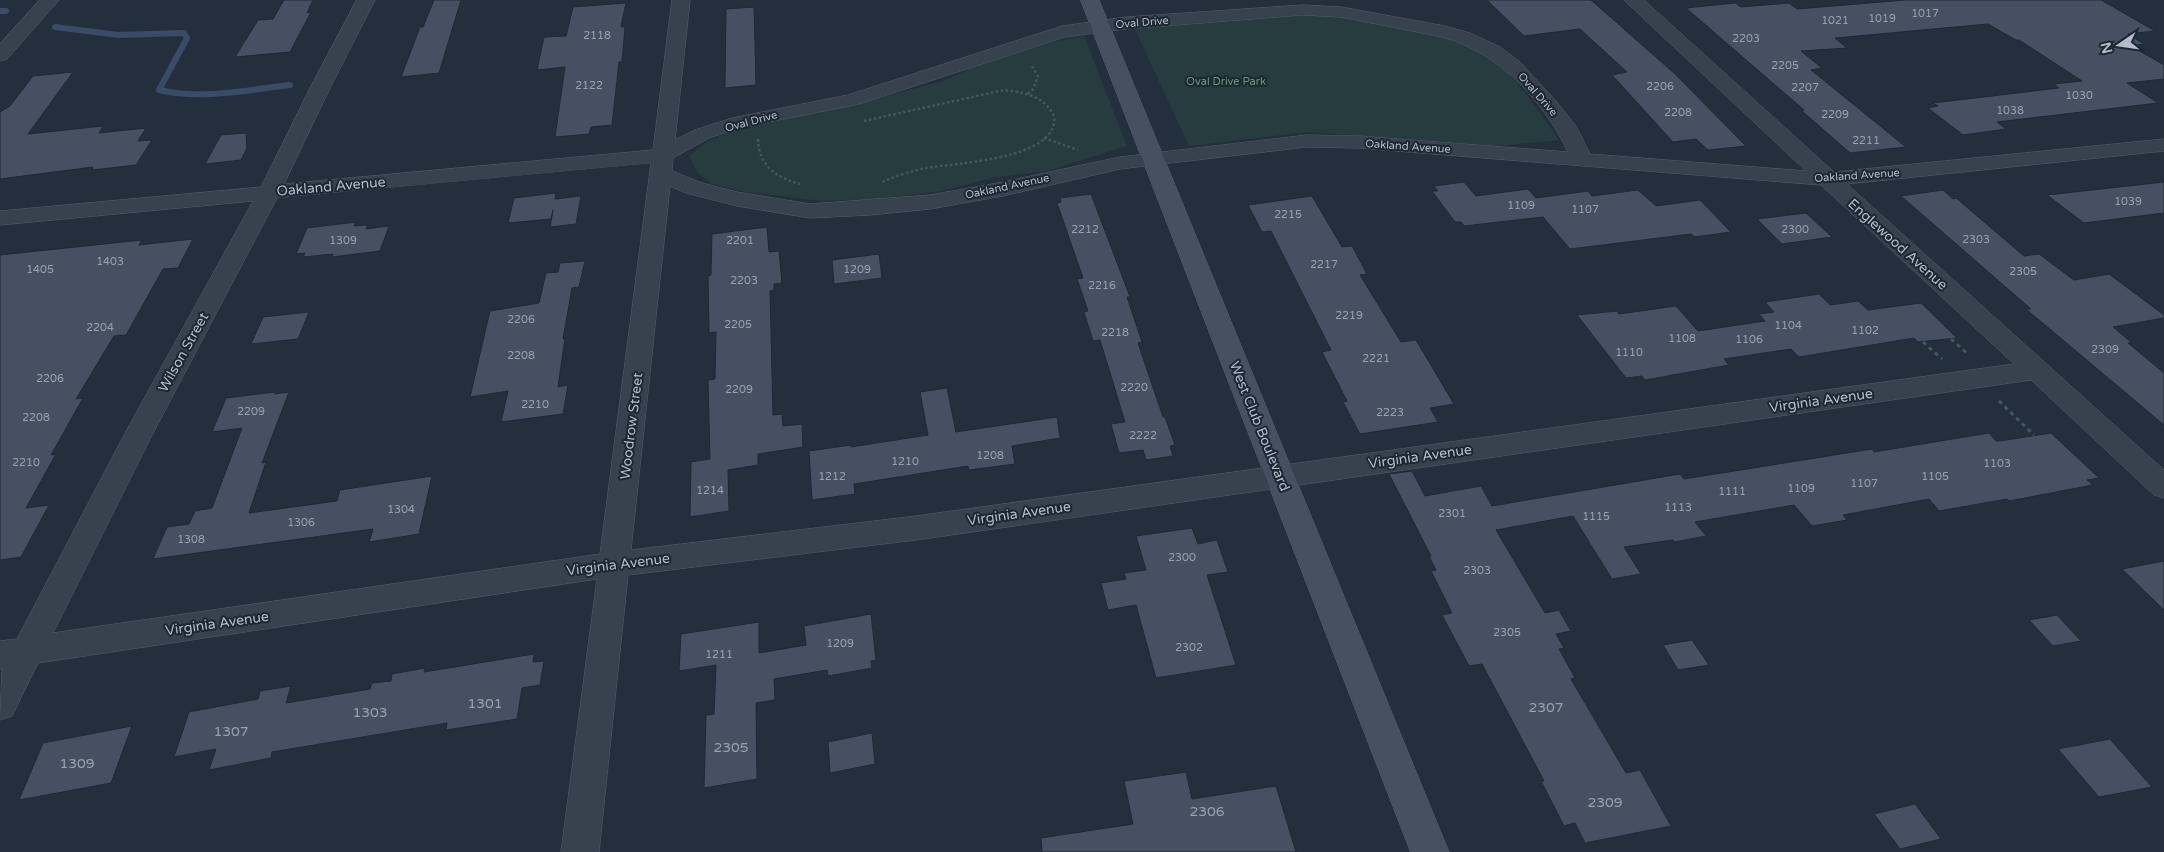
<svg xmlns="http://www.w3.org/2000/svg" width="2164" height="852" viewBox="0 0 2164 852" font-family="'Varela Round',sans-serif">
<rect width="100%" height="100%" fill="#242f3e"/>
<g fill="#263c3f">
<path d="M1316,12C1364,21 1444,28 1485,53C1513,71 1540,113 1559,140L1500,146L1307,132L1189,146L1135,29Z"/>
<path d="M1084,36L1127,146L1047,171L996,177L941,191L875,199L821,201L741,191L710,183L697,172L689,156L707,142L742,127L772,118L856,104L943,81L977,66L1053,42Z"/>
</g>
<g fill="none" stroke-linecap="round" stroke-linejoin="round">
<g stroke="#394c67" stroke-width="6">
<path d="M0,11H6"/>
<path d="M55,27L118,35L184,33L187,38L159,90C201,100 248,90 290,85"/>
</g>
</g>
<g fill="#455162" stroke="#1f2835">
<path d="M284,0H313L307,13L311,12L290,52L235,57L258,20L273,19Z"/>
<path d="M434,0H461L439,73L401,77L420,27H423Z"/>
<path d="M1487,0H1591L1675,74L1746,146L1708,150L1696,139L1673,142L1612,75L1627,72L1580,29L1524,36Z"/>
<path d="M1906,0H2101L2155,31L2128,34L2144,44L2131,46L2164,65V79L2127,83L2158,103L1997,122L2006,129L1963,135L1928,108L1938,106L1933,103L2059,88L2054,84L2082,81L2019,40H2016L1988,24L1835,38L1847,48L1801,51L1822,68L1811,70L1906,147L1850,153L1802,111L1804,110L1686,8L1735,3L1741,7L1789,3L1797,9Z"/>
<path d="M626,3L621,27H625L622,62H619L612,125L591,127L589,134L555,137L565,67L537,70L544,37L566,36L573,7Z"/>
<path d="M754,7L756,85L725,88L726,9Z"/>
<path d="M73,72L28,134L103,126L99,133L146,128L138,141L152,140L136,165L92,170L93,167L0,179V112L10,106L33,76Z"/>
<path d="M246,133L247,148L241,160L205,164L221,135Z"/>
<path d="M1464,182L1476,196L1528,189L1536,198L1588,191L1592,196L1638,190L1656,206L1700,200L1731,232L1695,237L1691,234L1570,249L1543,217L1464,226L1461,222H1455L1432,191H1438L1434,186Z"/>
<path d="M2164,182V213L2084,223L2047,195Z"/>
<path d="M1943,190L1953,199L1956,198L2024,256L2039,254L2074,280L2109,274L2164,315V318L2113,327L2132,343H2128L2164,373V425L2026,309H2031L1901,196Z"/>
<path d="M556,193L555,199L581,196L576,224L550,227L553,210L551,219L508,223L514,198Z"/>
<path d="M1091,194L1130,297H1127L1142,342L1138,343L1163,417H1165L1175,445L1170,446L1173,456L1146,460L1143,450L1119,453L1111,424L1125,422L1100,340L1093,341L1084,312L1088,311L1077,279L1083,278L1057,203L1061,202L1060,198Z"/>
<path d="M1312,196L1342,247L1352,246L1367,274L1360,275L1401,342L1416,340L1454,404L1430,408L1438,422L1360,434L1343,402L1347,401L1322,352L1331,350L1271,231L1262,232L1248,205Z"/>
<path d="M1806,213L1832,237L1782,244L1757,219Z"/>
<path d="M356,222L354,226L368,225L366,229L389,226L380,251L332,257L333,254L303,257L305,253L296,254L307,228Z"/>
<path d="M767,227L769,252L779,251L782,283L774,284V290L770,291L773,415L782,414L783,426L802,424L803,447L758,454V465L728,470L729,511L690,517L691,462L710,459L708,380L715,379L716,332L709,333L708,276L711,275L712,234Z"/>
<path d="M193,239L178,268L163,269L126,335L114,336L76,399L83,398L51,455L56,454L26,508L49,505L21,557L0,560V255L142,240L139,245Z"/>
<path d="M879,254L882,278L834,284L832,260Z"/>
<path d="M585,261L579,287L572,288L563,339L565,338L558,387L568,385L563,414L501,422L508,391L470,397L490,311L539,303L546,273L558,272L560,263Z"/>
<path d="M1819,294L1830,305L1858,301L1868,310L1921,303L1957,338L1918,342L1914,338L1799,357L1791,349L1724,359L1729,365L1645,380L1642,376L1626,378L1577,315L1617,311L1619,314L1676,306L1698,331L1765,321L1759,314L1774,312L1765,302Z"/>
<path d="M309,312L298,339L251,344L263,317Z"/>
<path d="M947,388L956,432L1057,417L1060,438L1012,446L1015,464L969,470L968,466L854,484L855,494L812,500L809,451L851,445V447L928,435L920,392Z"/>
<path d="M275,392V394L289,392L262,463L266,462L249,513L337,501L340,490L432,476L419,534L369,542L373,529L153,559L167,527L189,524L195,511L212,508L242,428L212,432L226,398Z"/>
<path d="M1989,433L1996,441H2000L2051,433L2099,478L2087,480L2093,485L2009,501L2007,499L1939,511L1929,499L1843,515L1847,520L1812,526L1794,505L1695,522L1706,536L1675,542L1673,540L1624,547L1641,574L1612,579L1573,516L1496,530L1545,613L1559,610L1571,631L1556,634L1564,648L1559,649L1575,678L1571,679L1626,773L1640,770L1671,826L1585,843L1575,823L1564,826L1541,781H1544L1482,664L1469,666L1442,615L1452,613L1431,571L1436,570L1429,556H1431L1389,474L1412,471L1425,496L1481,486L1492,506L1680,474L1684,479L1872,449L1874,452Z"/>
<path d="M1192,528L1198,544L1217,540L1228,572L1207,575L1236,665L1156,678L1136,605L1108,610L1101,583L1126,579L1124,573L1146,570L1136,536Z"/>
<path d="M2164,561V610L2122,569Z"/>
<path d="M871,614L876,660L871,661L872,668L828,676L827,670L774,679L775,700L756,703L757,779L704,788L706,715L714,714L716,665L679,671L681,634L759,622V653L806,645L804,626Z"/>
<path d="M2057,615L2081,641L2053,646L2029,620Z"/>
<path d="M1692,640L1709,665L1678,670L1663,645Z"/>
<path d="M534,654L533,662L544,661L540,685L522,688L517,719L446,730L447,723L272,752L271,758L209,770L216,749L174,757L189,712L258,699L260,691L291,686L286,703L370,689L372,683L391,681L392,674L425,668L424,672Z"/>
<path d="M132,726L111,783L19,800L43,743Z"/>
<path d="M872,733L875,764L830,773L828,742Z"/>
<path d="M2110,739L2152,787L2099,797L2058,749Z"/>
<path d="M1186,772L1192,799L1276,786L1296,852H1042L1041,838L1133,824L1124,781Z"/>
<path d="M1915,804L1941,839L1900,849L1874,814Z"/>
</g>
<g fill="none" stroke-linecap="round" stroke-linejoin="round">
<defs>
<g id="street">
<path d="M40,0H59L7,59L0,61V44Z"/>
<path d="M357,0H375L330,88L284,184L653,150L672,0H690L675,140L695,130L732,118L848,95L1062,26L1126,17L1303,5L1341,7L1445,26L1470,33L1500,47L1520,62L1556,101L1576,126L1590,154L1806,171L1624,0H1644L1834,172L2164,139V151L1847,184L2164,470V498L2154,495L2031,380L916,540L628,575L599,852H561L597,579L38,663L12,716L0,720L2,669H0V641L17,639L123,437L253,201L0,225V211L261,187L310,88ZM1303,15L1341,17L1443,37C1499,53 1543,100 1568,152L1359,136L1307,135L1120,157L1003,182L930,195L810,204L737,192L702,183L672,171L673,158L709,138L743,127L859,104L1065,37L1126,29ZM1307,147L1359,148L1821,185L2014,364L916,516L631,550L670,186L686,193L737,206L810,218L870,215L930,209L1003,196L1120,169ZM651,163L600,554L53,633L151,437L277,198Z"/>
</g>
<path id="secondary" d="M1081,0H1099L1449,852H1411Z"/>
</defs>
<use href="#street" stroke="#565f6c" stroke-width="1"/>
<use href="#secondary" stroke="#565f6c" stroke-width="1"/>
<g stroke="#44595c" stroke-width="2.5" stroke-dasharray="2.5 2.5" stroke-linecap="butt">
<path d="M1028,94L1033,89L1038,77L1031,64"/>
<path d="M864,121L1004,90C1023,92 1045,96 1054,116C1060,160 953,163 926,168C911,171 896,176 882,182"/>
<path d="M1044,138L1078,150"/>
<path d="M758,139C759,166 775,177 800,184"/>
</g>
<g stroke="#44595c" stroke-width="3" stroke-dasharray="4 4" stroke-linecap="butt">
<path d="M1951,339L1969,355"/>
<path d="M1923,342L1942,359"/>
<path d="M1999,401L2034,435"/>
</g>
<use href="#street" fill="#38414e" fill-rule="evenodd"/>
<use href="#secondary" fill="#465061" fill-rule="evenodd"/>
</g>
<g text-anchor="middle" stroke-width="4" stroke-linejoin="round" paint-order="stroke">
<g font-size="11" fill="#98a1af">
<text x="1925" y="17">1017</text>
<text x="1882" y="22">1019</text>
<text x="1835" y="24">1021</text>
<text x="597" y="39">2118</text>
<text x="1746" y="42">2203</text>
<text x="1785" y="69">2205</text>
<text x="589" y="89">2122</text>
<text x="1660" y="90">2206</text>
<text x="1805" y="91">2207</text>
<text x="2079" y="99">1030</text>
<text x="2010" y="114">1038</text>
<text x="1678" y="116">2208</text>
<text x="1835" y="118">2209</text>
<text x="1866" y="144">2211</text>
<text x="2128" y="205">1039</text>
<text x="1521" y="209">1109</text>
<text x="1585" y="213">1107</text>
<text x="1288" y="218">2215</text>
<text x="1085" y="233">2212</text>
<text x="1795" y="233">2300</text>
<text x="1976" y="243">2303</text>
<text x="343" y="244">1309</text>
<text x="740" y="244">2201</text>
<text x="110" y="265">1403</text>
<text x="1324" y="268">2217</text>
<text x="40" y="273">1405</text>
<text x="857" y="273">1209</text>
<text x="2023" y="275">2305</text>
<text x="744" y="284">2203</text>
<text x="1102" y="289">2216</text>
<text x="1349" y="319">2219</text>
<text x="521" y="323">2206</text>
<text x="738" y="328">2205</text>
<text x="1788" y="329">1104</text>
<text x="100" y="331">2204</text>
<text x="1865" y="334">1102</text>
<text x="1115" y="336">2218</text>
<text x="1682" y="342">1108</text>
<text x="1749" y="343">1106</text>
<text x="2105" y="353">2309</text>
<text x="1629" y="356">1110</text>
<text x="521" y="359">2208</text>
<text x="1376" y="362">2221</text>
<text x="50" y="382">2206</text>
<text x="1134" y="391">2220</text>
<text x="739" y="393">2209</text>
<text x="535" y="408">2210</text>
<text x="251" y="415">2209</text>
<text x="1390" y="416">2223</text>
<text x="36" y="421">2208</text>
<text x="1143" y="439">2222</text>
<text x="990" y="459">1208</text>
<text x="905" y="465">1210</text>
<text x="26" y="466">2210</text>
<text x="1997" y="467">1103</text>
<text x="832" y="480">1212</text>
<text x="1935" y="480">1105</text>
<text x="1864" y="487">1107</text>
<text x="1801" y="492">1109</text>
<text x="710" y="494">1214</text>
<text x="1732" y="495">1111</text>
<text x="1678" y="511">1113</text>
<text x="401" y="513">1304</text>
<text x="1452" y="517">2301</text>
<text x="1596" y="520">1115</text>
<text x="301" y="526">1306</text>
<text x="191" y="543">1308</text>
<text x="1182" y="561">2300</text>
<text x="1477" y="574">2303</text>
<text x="1507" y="636">2305</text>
<text x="840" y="647">1209</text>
<text x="1189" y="651">2302</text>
<text x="719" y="658">1211</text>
</g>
<g font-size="11" fill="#b4bcc9" stroke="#1d2633">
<text transform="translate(1142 22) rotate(-5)" y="4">Oval Drive</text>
<text transform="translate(1538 94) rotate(49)" y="4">Oval Drive</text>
<text transform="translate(751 121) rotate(-15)" y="4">Oval Drive</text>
<text transform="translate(1408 146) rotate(4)" y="4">Oakland Avenue</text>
<text transform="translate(1857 175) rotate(-4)" y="4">Oakland Avenue</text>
<text transform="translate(1007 186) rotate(-12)" y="4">Oakland Avenue</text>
</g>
<g font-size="11" fill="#6b9a76" stroke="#1d2633">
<text x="1226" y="85">Oval Drive Park</text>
</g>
<g font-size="14" fill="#b4bcc9" stroke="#1d2633">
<text transform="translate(331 186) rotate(-5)" y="5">Oakland Avenue</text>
<text transform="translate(1898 244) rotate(42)" y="5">Englewood Avenue</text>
<text transform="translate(183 352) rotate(-61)" y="5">Wilson Street</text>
<text transform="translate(1821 400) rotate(-8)" y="5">Virginia Avenue</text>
<text transform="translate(631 426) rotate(-83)" y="5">Woodrow Street</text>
<text transform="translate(1260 426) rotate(68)" y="5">West Club Boulevard</text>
<text transform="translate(1420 456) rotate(-8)" y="5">Virginia Avenue</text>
<text transform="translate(1019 513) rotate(-8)" y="5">Virginia Avenue</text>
<text transform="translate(618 564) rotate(-7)" y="5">Virginia Avenue</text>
<text transform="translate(217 623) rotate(-8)" y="5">Virginia Avenue</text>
</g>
<g font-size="14" fill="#98a1af">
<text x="485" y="708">1301</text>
<text x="1546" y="712">2307</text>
<text x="370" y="717">1303</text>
<text x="231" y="736">1307</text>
<text x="731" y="752">2305</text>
<text x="77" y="768">1309</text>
<text x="1605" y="807">2309</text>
<text x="1207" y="816">2306</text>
</g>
</g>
<g transform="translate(2119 45) rotate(257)" stroke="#1d2633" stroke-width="4" paint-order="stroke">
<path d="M0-4L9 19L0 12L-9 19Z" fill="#b4bcc9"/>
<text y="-8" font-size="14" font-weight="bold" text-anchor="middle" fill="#b4bcc9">N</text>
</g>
</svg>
